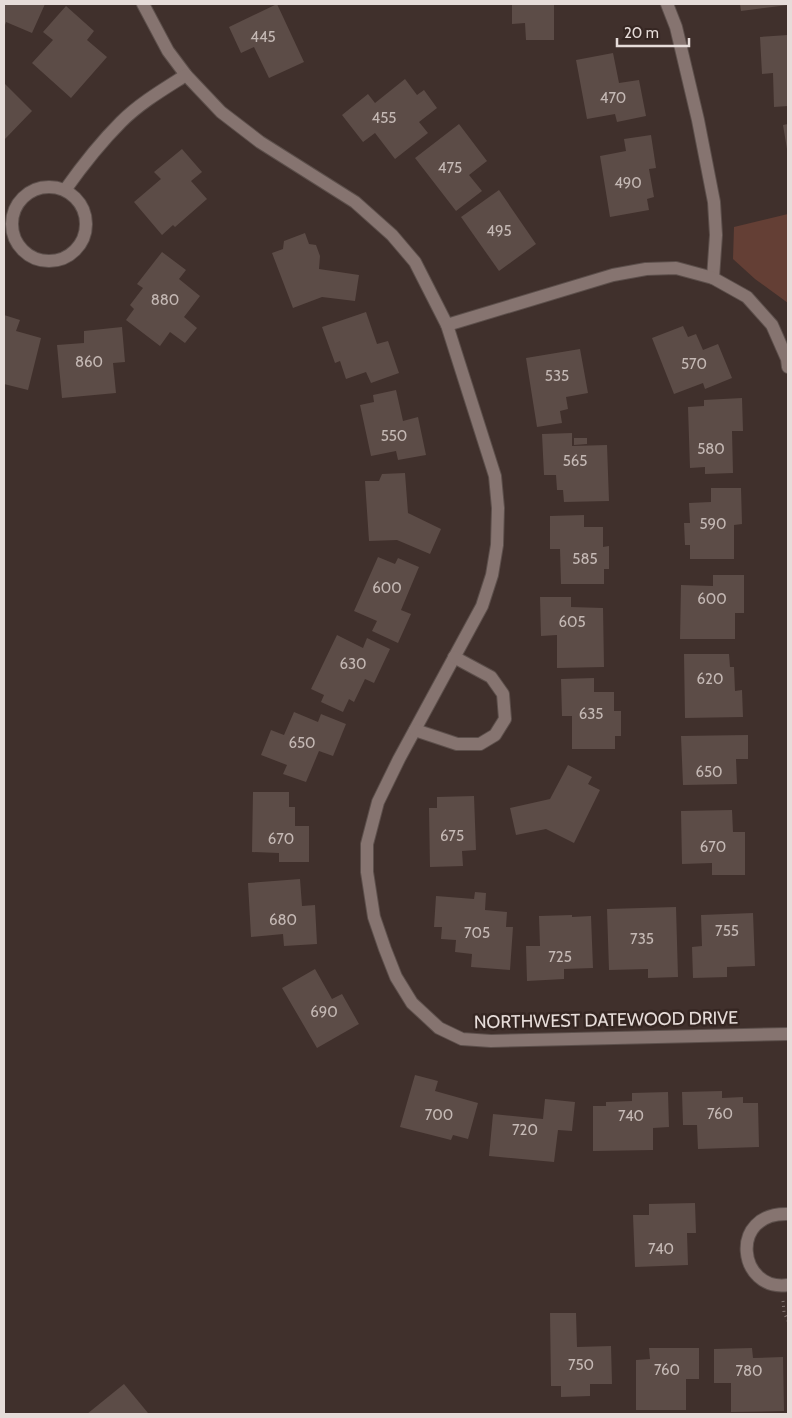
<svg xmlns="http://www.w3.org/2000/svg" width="792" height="1418" viewBox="0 0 792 1418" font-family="Cabin,sans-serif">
<rect width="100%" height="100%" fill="#40302c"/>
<path fill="#643f35" d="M788,214V303L755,279L733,259L734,227Z"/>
<g fill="#5c4c47">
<path d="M4,4H45L32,33L6,22L4,28Z"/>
<path d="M277,4L304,62L269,78L254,47L241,53L229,27Z"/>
<path d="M512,4H554V40H526L525,23L512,24Z"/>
<path d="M740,4H788V5L741,11Z"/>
<path d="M66,6L94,31L87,40L107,57L71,98L32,63L53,40L43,32Z"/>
<path d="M788,35V106L774,107L773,73L762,74L760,37Z"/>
<path d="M613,53L619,83L639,80L646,116L617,122L615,114L587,119L576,60Z"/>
<path d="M405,79L417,95L424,90L437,108L419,122L428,133L395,159L375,133L363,142L342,115L368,94L375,103Z"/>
<path d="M4,83L32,111L4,140Z"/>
<path d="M459,124L487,161L469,175L482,191L456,211L415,158Z"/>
<path d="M788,124V149H787L783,125Z"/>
<path d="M651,135L656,168L649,169L654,197L647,199L649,210L610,217L600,156L626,151L624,139Z"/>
<path d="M182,149L202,172L191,181L207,199L175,227L173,225L162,235L134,202L161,179L154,172Z"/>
<path d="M499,190L536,244L499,271L461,217Z"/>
<path d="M305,233L309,244L316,245L320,256L319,269L359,275L355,301L322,297L293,308L272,253L283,249L284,241Z"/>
<path d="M162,252L186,270L179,279L200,296L184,317L197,328L185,343L170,332L160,346L126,320L134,309L130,305L143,288L137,284Z"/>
<path d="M366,312L377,344L388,341L399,373L371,383L366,372L346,379L340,361L335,363L322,327Z"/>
<path d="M4,315L20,320L16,331L41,338L28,390L4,384Z"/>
<path d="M683,326L688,337L696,334L703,350L718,344L732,378L705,389L703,383L674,394L652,338Z"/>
<path d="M122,327L125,362L113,363L116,393L62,398L57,345L84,343V331Z"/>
<path d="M580,349L588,393L566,397L568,409L560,411L562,423L537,427L526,358Z"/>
<path d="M396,390L403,421L418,417L426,455L398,460L396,451L371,456L360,405L374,402L373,395Z"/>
<path d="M742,398L743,431H732L733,473L705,474V467L690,468L688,407L704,406V400Z"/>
<path d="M572,433V446L607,445L609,501L564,502L563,490H557L556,475H544L542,434Z"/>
<path d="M574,438H587V444L574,445Z"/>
<path d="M405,473L408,513L441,529L430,554L397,540L369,541L365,481H379L382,474Z"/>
<path d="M711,488H741L742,524L734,525V559H690V545H685L684,523H690L689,503L711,502Z"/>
<path d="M584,515V527H603V547L609,546V569H604V584H561L560,549H550V516Z"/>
<path d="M378,557L395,564L398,558L419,567L401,610L411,614L398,643L372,631L377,621L354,611Z"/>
<path d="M713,575H744V613H735V639H680L681,585L713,586Z"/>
<path d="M540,597H571V607L603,608L604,667L557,668V635L541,636Z"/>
<path d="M337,635L363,648L367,638L390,649L374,683L365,679L354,702L349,699L343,712L321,702L324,695L311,689Z"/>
<path d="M684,654H729L730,667H734L735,691L742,690L743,717L685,718Z"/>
<path d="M594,678V692H614V711H621V736H615V749H572V716H562L561,679Z"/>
<path d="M294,712L318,722L321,714L346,724L333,756L319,751L306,782L283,774L287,765L261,755L271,730L284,735Z"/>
<path d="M748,735V759H736L737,784L683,785L681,736Z"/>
<path d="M568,765L592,777L588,784L600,790L574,843L546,829L516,835L510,808L550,799Z"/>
<path d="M253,792H289V807H295V826H309V862H279V853L252,852Z"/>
<path d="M474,796L476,850L462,851L463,866L430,867L429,808H437V797Z"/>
<path d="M732,810L733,832H745V875H712V863L682,864L681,811Z"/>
<path d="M300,879L302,906L315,905L317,944L284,946L283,934L251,937L248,883Z"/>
<path d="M475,892L486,893L485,910L507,912L506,927H513L510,970L471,967L472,954L455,952L456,940L441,939L442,927H434L436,896L474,899Z"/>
<path d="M676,907L678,977L648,978V969L609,970L607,909Z"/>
<path d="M753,913L755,966L727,967V977L693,978L692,947L702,946L701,915Z"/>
<path d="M572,915V917L591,916L593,968L564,969V979L527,981L526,946H540L539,916Z"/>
<path d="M315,969L332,999L342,994L359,1024L317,1048L282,988Z"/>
<path d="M415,1075L438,1081L435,1091L478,1103L468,1139L453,1135L451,1140L400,1127Z"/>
<path d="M722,1091V1098L743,1097V1103H758L759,1147L698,1149L697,1125H683L682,1092Z"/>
<path d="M668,1092L669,1127L653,1128V1150L593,1151V1106H606V1102L632,1101V1093Z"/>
<path d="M545,1099L575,1102L572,1131L558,1130L554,1162L489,1156L493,1114L543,1119Z"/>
<path d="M695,1203L696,1233H687L688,1265L635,1267L633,1215H649V1204Z"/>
<path d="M550,1313H576L577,1347L611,1346L612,1384H590V1396L561,1397V1386H551Z"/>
<path d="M649,1348H699V1379H686V1410H636V1360L650,1359Z"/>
<path d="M752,1348L753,1358L783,1357L784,1411L731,1412V1383H714V1349Z"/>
<path d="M124,1384L148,1413L87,1414Z"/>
</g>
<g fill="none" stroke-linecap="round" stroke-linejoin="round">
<defs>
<g id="minor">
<path d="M143,4L168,51L186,75L221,112L260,142L355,202L392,235L415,262L447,325L495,476L498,508L497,545L492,575L482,606L399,759L378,802L367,844V872L374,917L385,949L396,977L412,1003L439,1028L462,1039L491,1041L788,1034"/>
<path d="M667,4L676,27L698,120L714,202L716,235L713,278"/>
<circle cx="49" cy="224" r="37"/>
<path d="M65,190C82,166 100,143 121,122C140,103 164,89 186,75"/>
<path d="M447,325L613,275L646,269L676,268L713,278L747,297L772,325L787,359L788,367"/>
<path d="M415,730L457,744H480L495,735L505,719L503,694L491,677L454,657"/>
<path d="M788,1214C728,1212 738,1292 788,1285"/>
</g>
</defs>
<use href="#minor" stroke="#5c4f4b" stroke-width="14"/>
<path stroke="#827571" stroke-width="3" stroke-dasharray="1 4" stroke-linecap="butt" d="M783,1301L784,1312L788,1321"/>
<use href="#minor" stroke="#867470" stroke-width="12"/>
</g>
<g text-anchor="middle" stroke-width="5" stroke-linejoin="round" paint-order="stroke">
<g font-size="15" fill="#c4b8b4">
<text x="263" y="42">445</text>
<text x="613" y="103">470</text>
<text x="384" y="123">455</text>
<text x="450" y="173">475</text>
<text x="628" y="188">490</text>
<text x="499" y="236">495</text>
<text x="165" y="305">880</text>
<text x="89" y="367">860</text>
<text x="694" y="369">570</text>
<text x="557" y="381">535</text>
<text x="394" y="441">550</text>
<text x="711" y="454">580</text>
<text x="575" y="466">565</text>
<text x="713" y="529">590</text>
<text x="585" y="564">585</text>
<text x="387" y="593">600</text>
<text x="712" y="604">600</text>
<text x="572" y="627">605</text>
<text x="353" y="669">630</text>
<text x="710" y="684">620</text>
<text x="591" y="719">635</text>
<text x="302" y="748">650</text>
<text x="709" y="777">650</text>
<text x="452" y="841">675</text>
<text x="281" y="844">670</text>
<text x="713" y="852">670</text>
<text x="283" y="925">680</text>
<text x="727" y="936">755</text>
<text x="477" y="938">705</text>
<text x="642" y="944">735</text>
<text x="560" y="962">725</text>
<text x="324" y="1017">690</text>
<text x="720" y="1119">760</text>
<text x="439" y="1120">700</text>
<text x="631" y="1121">740</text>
<text x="525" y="1135">720</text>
<text x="661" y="1254">740</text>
<text x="581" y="1370">750</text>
<text x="667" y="1375">760</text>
<text x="749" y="1376">780</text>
</g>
<g font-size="18" fill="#e6dcd9" stroke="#352622">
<text transform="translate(606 1020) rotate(-1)" y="6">NORTHWEST DATEWOOD DRIVE</text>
</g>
</g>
<rect width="792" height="1418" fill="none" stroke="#e6dcd9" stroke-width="10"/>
<path d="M617 38v8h72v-8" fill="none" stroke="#e6dcd9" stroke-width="2.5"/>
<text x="624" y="38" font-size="15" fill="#e6dcd9" stroke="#352622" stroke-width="4" paint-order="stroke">20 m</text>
</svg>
